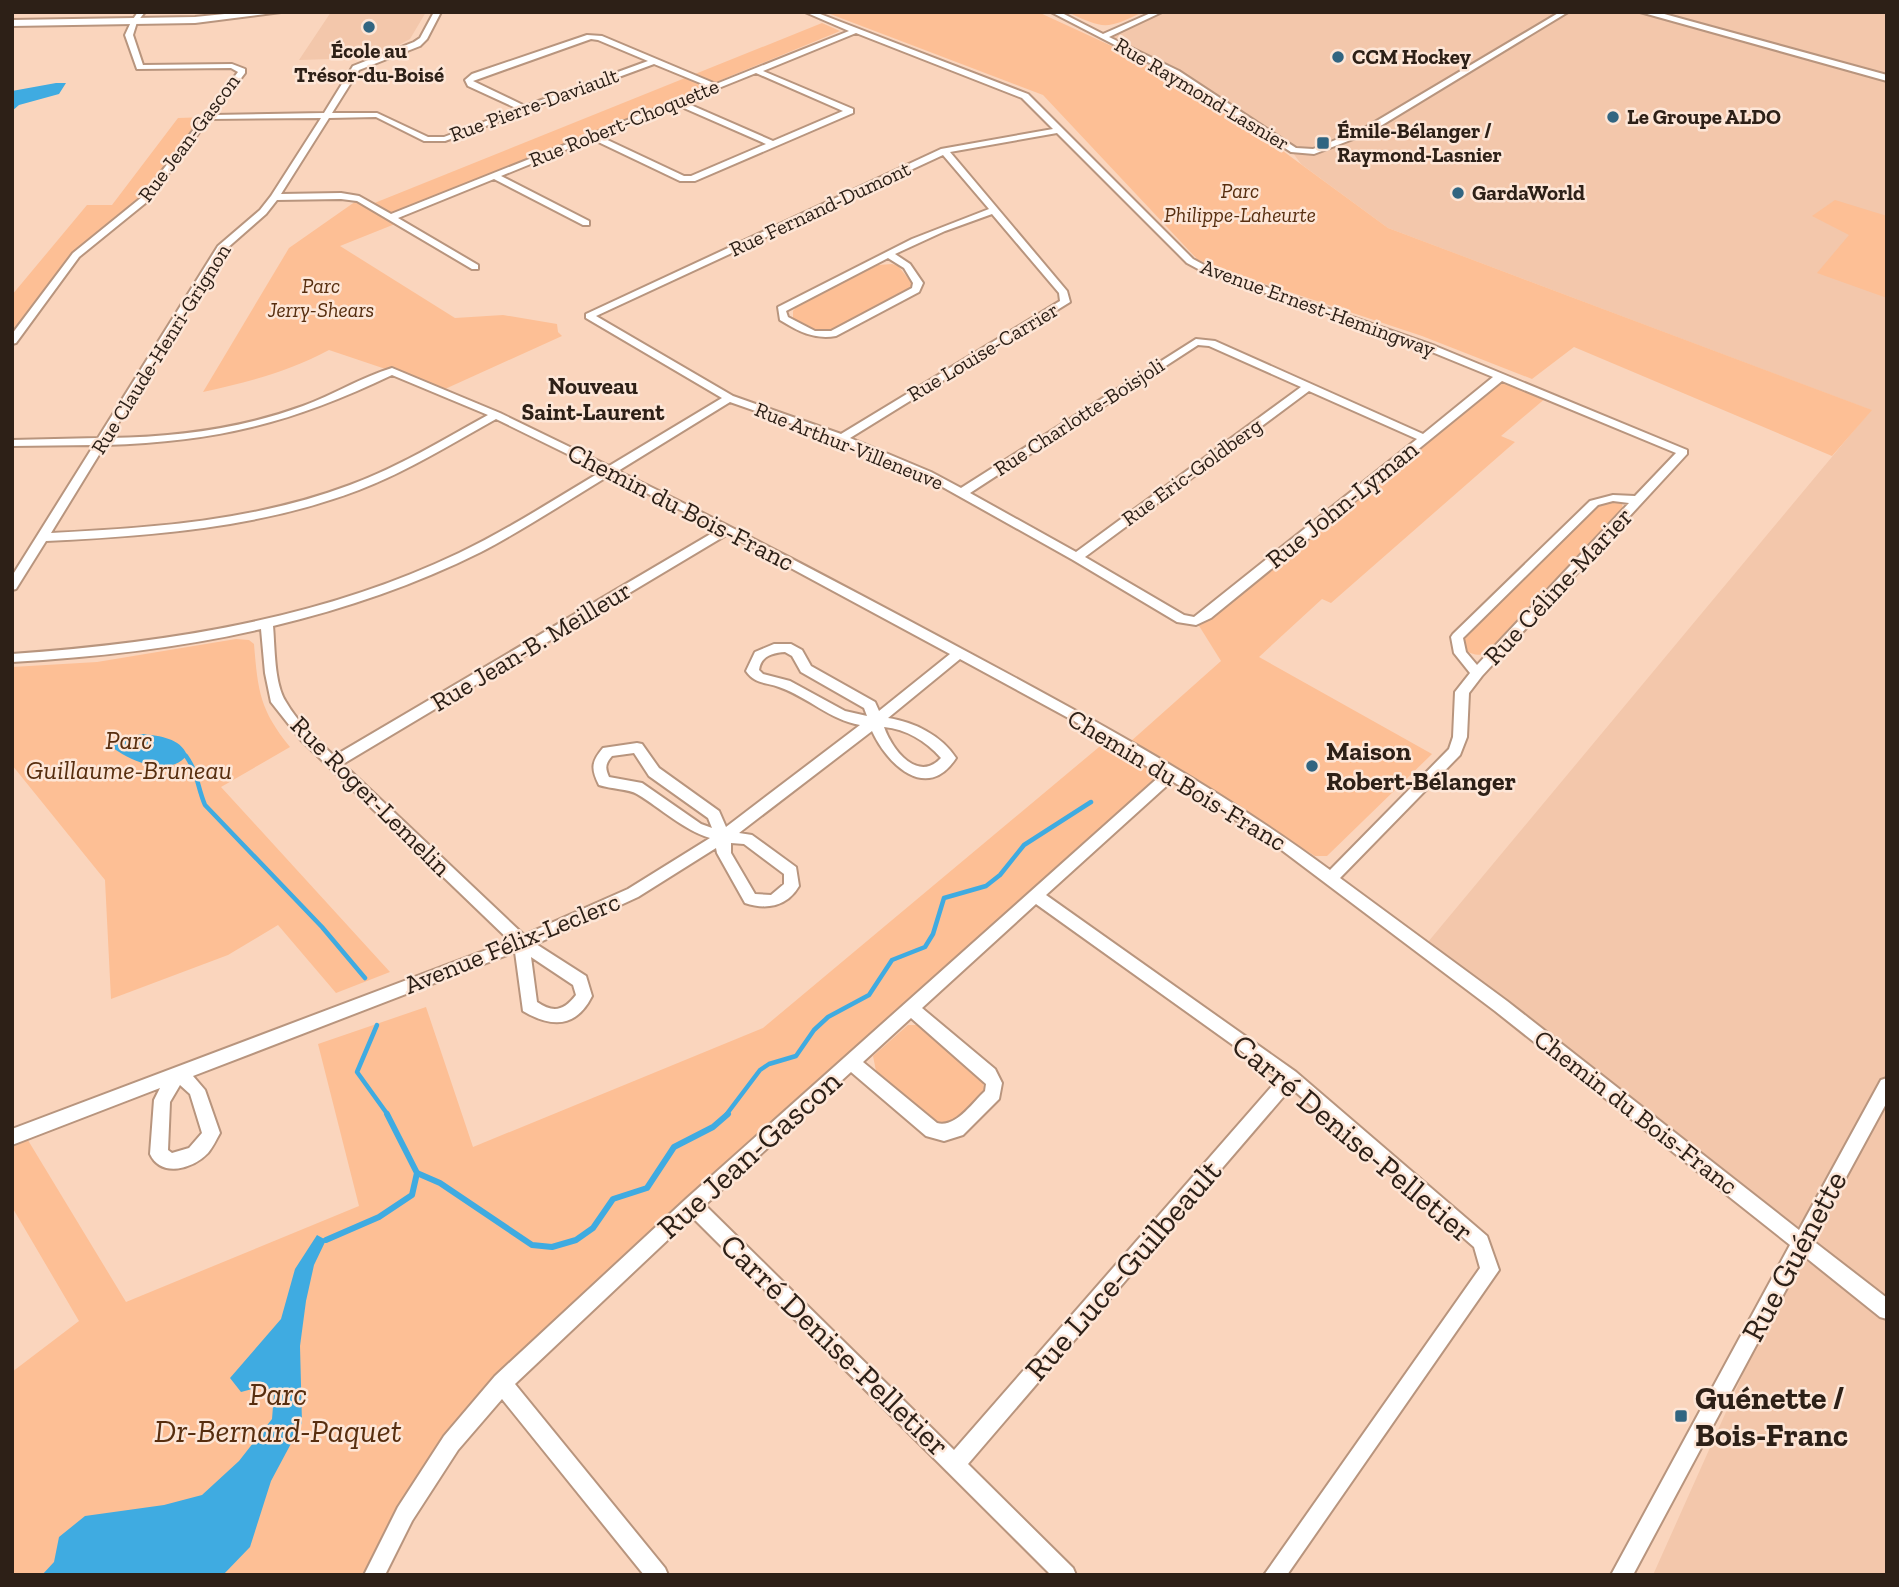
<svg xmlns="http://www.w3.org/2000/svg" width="1899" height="1587" viewBox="0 0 1899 1587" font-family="'Zilla Slab',serif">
<rect width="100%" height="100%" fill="#fad5bd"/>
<g fill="#f3c7ab">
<path d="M331,12H426L410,39L395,47L360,58L299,60Z"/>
<path d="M1163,12H1887V1575H1653L1802,1242L1423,948L1871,410L1388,228L1301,164L1282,138L1187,75L1104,36Z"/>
</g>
<g fill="#fdbf95">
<path d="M825,12H1038L1116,48L1235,116L1388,228L1872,410L1832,456L1574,347L1532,379L1422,336L1214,267L1197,259L1043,95Z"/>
<path d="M1067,12H1143C1105,30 1105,29 1067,12Z"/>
<path d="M822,23L840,31L403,211L389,213L372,204Z"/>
<path d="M208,117L145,199L94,238L12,341V295L87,205H112L178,118Z"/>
<path d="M359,199L400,222L340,246L455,318L503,315L557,324L558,332L562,336L445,389L329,350C288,372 248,382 203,392L289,248Z"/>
<path d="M1835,200L1887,216V298L1817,273L1849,235L1812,216Z"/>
<path d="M892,264L898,266L912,283L910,289L826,332H820L793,318V311L798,305L878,265Z"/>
<path d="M1499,378L1547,397L1501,436L1515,442L1331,603L1322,599L1259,657L1432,754L1327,856H1315L1130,742L1221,661L1196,621Z"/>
<path d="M1610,501L1622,504L1623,509L1616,518L1489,654C1478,656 1469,655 1462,646L1464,638L1597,505Z"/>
<path d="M236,639L249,640L254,644C258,692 260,710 290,747L221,787L390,972L336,993L278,925L228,955L111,999L105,880L12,765V667L97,662Z"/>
<path d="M1111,737L1171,774L502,1383L374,1575H12V1372L79,1321L12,1207V1137L23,1132L126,1302L359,1206L318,1044L426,1007L473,1147L763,1028Z"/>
<path d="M908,1025H922L983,1078L984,1093L956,1120L942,1124L924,1115L876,1071L873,1056Z"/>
</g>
<g fill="#3fabe1">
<path d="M56,83H66L59,94L19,105L12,111V91Z"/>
<path d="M143,734C160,736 180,738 187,755C170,778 129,761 112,747L117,739Z"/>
<path d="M317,1235L326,1240L314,1265L306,1301L300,1346L302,1423L271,1481L250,1547L223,1575H42L54,1562L59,1537L85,1516L164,1505L202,1495L239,1461L272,1419L274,1394L264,1386L241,1392L230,1378L281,1319L295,1269Z"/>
</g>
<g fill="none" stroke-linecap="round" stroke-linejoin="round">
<g stroke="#3fabe1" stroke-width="4.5">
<path d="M186,756C198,773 197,786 205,805L322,927L365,978"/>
<path d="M377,1025L357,1072L388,1115"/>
<path d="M726,1115L760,1070L769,1064L796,1056L814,1030L828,1017L869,995L892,960L925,947L933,934L944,898L986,886L1000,875L1024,845L1091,802"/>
</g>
<g stroke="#3fabe1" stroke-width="6">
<path d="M417,1173L440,1183L532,1245L552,1247L576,1240L593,1228L613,1199L647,1188L674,1147L713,1127L728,1114"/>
<path d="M326,1240L379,1217L412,1195L417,1173L387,1114"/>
</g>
<defs>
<g id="street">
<path d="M138,12H145L137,22L133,35L143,65L232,64L245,69V73L213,115L324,113L353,66L414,42L420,38L434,12H441L427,39L420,46L359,70L332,113H377L428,137H444L518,109L468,86L465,80L472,74L587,35L602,36L716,84L849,31L805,12H815L1028,94L1193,259L1206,266L1435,346L1687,450V454L1482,676L1469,693L1467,737L1460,755L1340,878L1507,1001L1799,1230L1881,1080L1887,1078V1102L1812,1240L1887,1298V1319L1880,1317L1804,1256L1633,1575H1611L1790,1245L1495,1011L1271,842L1172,781L1046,895L1296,1072L1487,1236L1499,1270L1287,1575H1264L1480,1268L1474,1247L1291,1088L968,1464L1073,1568L1076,1575H1051L692,1217L515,1384L665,1568L668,1575H644L502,1399L458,1450L412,1521L385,1575H364L398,1507L444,1436L495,1376L686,1199L1161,775L1074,721L960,659L888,718C914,722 941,735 956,758C927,803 887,764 872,731L739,833L752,835L796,867L799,886C787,907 766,910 745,903L717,853L716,848L638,897L536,944L586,976L592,996C576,1028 552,1028 523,1011L515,952L193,1076L205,1090L220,1133C216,1140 213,1147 208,1153C193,1169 161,1178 150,1154L154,1100L160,1088L12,1145V1129L510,941L301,740L271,702L265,673L261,629C179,648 96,657 12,662V654C165,643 319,620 459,553C509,529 555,499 602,471L496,419C451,444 408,471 359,490C259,528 152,536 46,541L16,589L12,590V576L94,445L12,446V440L98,438L218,246L260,210L271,196L321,118L209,119L148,201L79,257L16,343L12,344V334L73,253L142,197L238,72L231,68L137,69L125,35L131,22ZM856,33L1022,98L1053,129L941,149L586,314V318L722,398L609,466L500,413L392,368C362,377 333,395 303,406C240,429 176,437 109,438L225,250L266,214L277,200L341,199L357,201L472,269H478V265L398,218L494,179L583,225H589V221L501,176L592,139L680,181H695L853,113V109L763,71ZM591,39L598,40L648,61L525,106L473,81ZM654,64L710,87L391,214L359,196L341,193L281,194L329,118L376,117L424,141H445ZM756,73L843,111L773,141L684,102ZM677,105L766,144L691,176H684L599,136ZM1057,133L1187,263L1200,270L1427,350L1493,377L1423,434L1215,341L1196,339L961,488L931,472L850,438L1070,302L1067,291L950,152ZM943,155L989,209L912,239L778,307L780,320C798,331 814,340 836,336L919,292L923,283L910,264L895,254L945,231L992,214L1059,293L1060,301L841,434L733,396L596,316ZM888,258L904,268L913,283L912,288L831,331H815L788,317L786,311ZM1198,345L1209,346L1301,387L1076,552L970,493ZM392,375L488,415C442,440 399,467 350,485C254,521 152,528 51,533L105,445C216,442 292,423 392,375ZM1502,381L1676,453L1635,496L1613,495L1590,501L1453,634L1451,637L1454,653L1470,673L1455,692L1453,737L1449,749L1330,870C1215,785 1087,716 962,649C848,588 734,527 618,471L730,402L838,440L923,476L1073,560L1177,622L1196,625L1211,618ZM1309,391L1417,439L1194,617L1184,615L1085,557ZM610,475L719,529L334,756C317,740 298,723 286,702C274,684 275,647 273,626C344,609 415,585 481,552C525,529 567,501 610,475ZM1613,501L1629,503L1477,665L1466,652L1463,638L1598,505ZM728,534L950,654L879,711L875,702L811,666L802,650L791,644H774L755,652L746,671C755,684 765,682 779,687C808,697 830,720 860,725L726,827L719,811L659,768L642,744L637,743L603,748C591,762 591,769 599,785C611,789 629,789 637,794C662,809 682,829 710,838L628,889L524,935L343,764ZM785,652L792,656L801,672L864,708L867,716L845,711L790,681L763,674L759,670C761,656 772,653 785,652ZM884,727C906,729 926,741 941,758C918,783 892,750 884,727ZM634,753L649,776L708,818L712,828L701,824L642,783L609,777C605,768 605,764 612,756ZM731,843L744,844L784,874V884L771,895L755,894L731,853ZM1036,904L1279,1078L954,1450L705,1205L851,1072L926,1136L944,1141L963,1135L999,1099L1002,1083L995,1069L922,1008ZM531,957L573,985L576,995C564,1011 553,1013 537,1002ZM911,1018L986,1084L985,1091C972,1103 956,1128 937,1123L863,1062ZM180,1085L190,1094L202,1133L189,1148L172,1153L168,1150L170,1102Z"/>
<path d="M1051,12H1060L1103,34L1153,12H1162L1109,37L1179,71L1296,148L1313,149L1363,129L1560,12H1568L1369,133L1314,154L1291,152L1173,75Z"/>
</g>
<g id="secondary">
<path d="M244,12H281L195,23L12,26V20L195,17Z"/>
<path d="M1640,12H1657L1887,75V81Z"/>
</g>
</defs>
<use href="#street" stroke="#b8957e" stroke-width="4"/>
<use href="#secondary" stroke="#b8957e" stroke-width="4"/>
<use href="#street" fill="#fff" fill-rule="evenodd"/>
<use href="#secondary" fill="#fff" fill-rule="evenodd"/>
</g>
<g fill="#316581" stroke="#fde6d7" stroke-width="2.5">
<circle cx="369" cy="27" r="7"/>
<circle cx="1338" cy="57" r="7"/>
<circle cx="1613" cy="117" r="7"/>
<rect x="1316" y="136" width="14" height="14" rx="3.5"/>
<circle cx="1458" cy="193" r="7"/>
<circle cx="1312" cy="766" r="7"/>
<rect x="1674" y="1409" width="14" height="14" rx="3.5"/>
</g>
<g text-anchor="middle" stroke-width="5" stroke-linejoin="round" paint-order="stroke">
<g font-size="21" font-weight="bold" fill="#2d2017" stroke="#fde6d7" text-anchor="start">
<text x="369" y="58" text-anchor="middle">École au<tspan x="369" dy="24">Trésor-du-Boisé</tspan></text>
<text x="1352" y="64">CCM Hockey</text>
<text x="1627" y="124">Le Groupe ALDO</text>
<text x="1337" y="138">Émile-Bélanger /<tspan x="1337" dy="24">Raymond-Lasnier</tspan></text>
<text x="1472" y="200">GardaWorld</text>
</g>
<g font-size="21" fill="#2d2017" stroke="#fde6d7">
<text transform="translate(1202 94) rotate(31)" y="7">Rue Raymond-Lasnier</text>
<text transform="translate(534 105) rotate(-20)" y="7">Rue Pierre-Daviault</text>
<text transform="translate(624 123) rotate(-22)" y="7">Rue Robert-Choquette</text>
<text transform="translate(189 138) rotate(-53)" y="7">Rue Jean-Gascon</text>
<text transform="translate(820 209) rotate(-25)" y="7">Rue Fernand-Dumont</text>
<text transform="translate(1318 308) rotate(20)" y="7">Avenue Ernest-Hemingway</text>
<text transform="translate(161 349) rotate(-58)" y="7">Rue Claude-Henri-Grignon</text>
<text transform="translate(983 352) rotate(-31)" y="7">Rue Louise-Carrier</text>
<text transform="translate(1079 417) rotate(-33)" y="7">Rue Charlotte-Boisjoli</text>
<text transform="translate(849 446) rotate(22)" y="7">Rue Arthur-Villeneuve</text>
<text transform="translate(1192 472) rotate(-36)" y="7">Rue Eric-Goldberg</text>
</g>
<g font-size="21" font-style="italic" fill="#572e0f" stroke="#fde6d7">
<text x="1240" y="198">Parc<tspan x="1240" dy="24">Philippe-Laheurte</tspan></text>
<text x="321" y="293">Parc<tspan x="321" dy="24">Jerry-Shears</tspan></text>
</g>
<g font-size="23" font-weight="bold" fill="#2d2017" stroke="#fde6d7">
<text x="593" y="394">Nouveau<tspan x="593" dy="26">Saint-Laurent</tspan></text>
</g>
<g font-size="26" fill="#2d2017" stroke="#fde6d7">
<text transform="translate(1342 504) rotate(-39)" y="9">Rue John-Lyman</text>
<text transform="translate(681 507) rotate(27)" y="9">Chemin du Bois-Franc</text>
<text transform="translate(1558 586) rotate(-47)" y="9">Rue Céline-Marier</text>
<text transform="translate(531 646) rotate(-31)" y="9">Rue Jean-B. Meilleur</text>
<text transform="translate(1177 780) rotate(31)" y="9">Chemin du Bois-Franc</text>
<text transform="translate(371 796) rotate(45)" y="9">Rue Roger-Lemelin</text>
<text transform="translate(512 943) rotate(-22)" y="9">Avenue Félix-Leclerc</text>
<text transform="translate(1636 1112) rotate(38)" y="9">Chemin du Bois-Franc</text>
</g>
<g font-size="26" font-style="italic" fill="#572e0f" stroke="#fde6d7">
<text x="129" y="749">Parc<tspan x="129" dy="30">Guillaume-Bruneau</tspan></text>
</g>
<g font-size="26" font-weight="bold" fill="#2d2017" stroke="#fde6d7" text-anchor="start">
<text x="1326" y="760">Maison<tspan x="1326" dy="30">Robert-Bélanger</tspan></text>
</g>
<g font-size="32" fill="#2d2017" stroke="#fde6d7">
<text transform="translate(1353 1138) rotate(40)" y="11">Carré Denise-Pelletier</text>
<text transform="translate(749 1154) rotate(-42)" y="11">Rue Jean-Gascon</text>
<text transform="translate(1794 1256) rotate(-62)" y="11">Rue Guénette</text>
<text transform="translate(1123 1270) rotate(-49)" y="11">Rue Luce-Guilbeault</text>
<text transform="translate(835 1345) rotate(44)" y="11">Carré Denise-Pelletier</text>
</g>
<g font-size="32" font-style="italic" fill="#572e0f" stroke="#fde6d7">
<text x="278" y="1405">Parc<tspan x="278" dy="37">Dr-Bernard-Paquet</tspan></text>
</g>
<g font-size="32" font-weight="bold" fill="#2d2017" stroke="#fde6d7" text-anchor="start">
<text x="1695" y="1409">Guénette /<tspan x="1695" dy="37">Bois-Franc</tspan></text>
</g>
</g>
<rect width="1899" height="1587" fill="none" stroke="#2d2017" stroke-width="28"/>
</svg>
